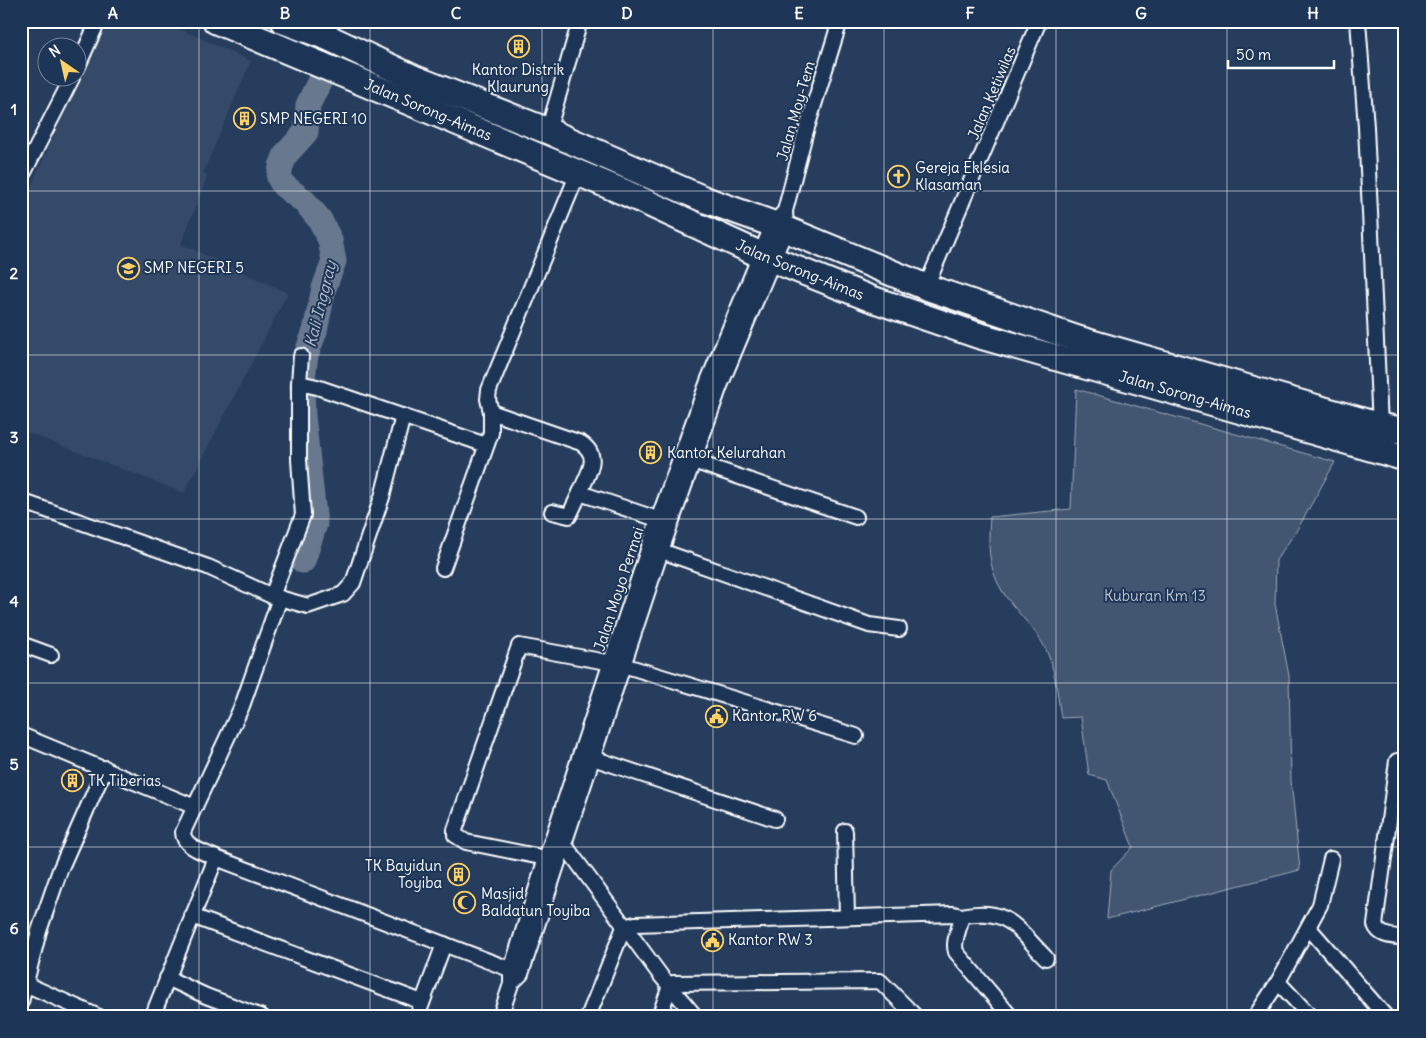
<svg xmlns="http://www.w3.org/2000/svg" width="1426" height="1038" viewBox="0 0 1426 1038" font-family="Delius,sans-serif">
<rect width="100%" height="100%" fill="#263d5e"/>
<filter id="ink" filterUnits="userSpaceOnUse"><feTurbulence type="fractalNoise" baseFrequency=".02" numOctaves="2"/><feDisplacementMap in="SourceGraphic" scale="10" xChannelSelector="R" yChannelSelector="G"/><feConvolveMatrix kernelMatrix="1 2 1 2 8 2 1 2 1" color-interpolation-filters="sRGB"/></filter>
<g filter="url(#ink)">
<path fill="#344a68" d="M105,21H162L251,61L203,173L208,175L181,244L288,293L184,493L21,430V209Z"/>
<path fill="#425672" stroke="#a0aab8" d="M1076,389L1335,462L1297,530L1276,560L1275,604L1289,676L1291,780L1300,870L1107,919L1111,870L1133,847L1107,780L1089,775L1081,717L1061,718C1058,698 1056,676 1049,657C1042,637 1027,623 1014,607C989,578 987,553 990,517L1071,509Z"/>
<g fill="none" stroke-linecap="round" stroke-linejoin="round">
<path stroke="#67788e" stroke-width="25" d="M303,561L315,524L303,415L302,386L306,355L315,331L324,288L334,261L330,240L320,220L305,202L283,185L279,178L281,166L286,154L306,132L308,105L323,74"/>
<defs>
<g id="street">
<path d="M1358,21L1366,127L1380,426"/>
<path d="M327,37L331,21"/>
<path d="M78,66L98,21"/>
<path d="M548,131L580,21"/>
<path d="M21,178L72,78"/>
<path d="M785,211L773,224L708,381L658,520L546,858L511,970V984L521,974L661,551L720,386L786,229L785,211L805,134L840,21"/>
<path d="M926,287L1039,21"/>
<path d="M299,383L317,387L486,445"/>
<path d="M491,412L488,399L489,390L578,173"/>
<path d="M693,461L856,517"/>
<path d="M21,501L208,567L272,596L308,606L343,594L353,583L382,497L403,416"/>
<path d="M552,512L569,516L580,493"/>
<path d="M653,548L869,625L899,629"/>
<path d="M443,568L491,433V412L581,443C602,457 587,474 580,493L666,522"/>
<path d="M272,596L303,515L299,460V383L301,356"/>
<path d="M280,598L242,706L183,832C183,847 204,852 216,858L520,973"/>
<path d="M21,644L51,655"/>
<path d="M21,735L195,807"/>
<path d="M584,755L775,819"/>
<path d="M1405,762L1397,761L1375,925C1380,937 1393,936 1405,938"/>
<path d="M845,831L847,917"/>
<path d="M561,840L661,976L696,1017"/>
<path d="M546,858L466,842L455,835V830L519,646L623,665L856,736"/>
<path d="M192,916L422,1002"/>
<path d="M961,916C1008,906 1016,928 1046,958"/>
<path d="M1309,928L1386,1017"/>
<path d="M167,978L206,996L262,1017"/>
<path d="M21,982L99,1017"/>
<path d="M1278,982L1311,1017"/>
<path d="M21,1002L39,931L60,870L105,768"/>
<path d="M152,1017L216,858"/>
<path d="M417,1017L444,944"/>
<path d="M500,1017L511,984"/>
<path d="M588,1017L624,927L635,924L953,914L961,916C961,929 952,940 956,952L1011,1017"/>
<path d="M659,1017L670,986L673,983L880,981L916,1017"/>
<path d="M1255,1017L1278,982L1320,905L1331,859"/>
</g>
<g id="highway">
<path id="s1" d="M216,21L626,193L761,255L869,298L977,335L1405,458"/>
<path d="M284,21L327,37L416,79L548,131L706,200L773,224L926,287L1078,339L1380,426L1405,431"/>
</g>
</defs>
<use href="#street" stroke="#fff" stroke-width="18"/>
<use href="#highway" stroke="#fff" stroke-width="29"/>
<use href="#street" stroke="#1d3557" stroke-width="14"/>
<use href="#highway" stroke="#1d3557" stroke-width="25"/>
</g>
</g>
<path fill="none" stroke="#fff" stroke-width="1" stroke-opacity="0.55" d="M199,21V1017M370,21V1017M542,21V1017M713,21V1017M884,21V1017M1056,21V1017M1227,21V1017M21,191H1405M21,355H1405M21,519H1405M21,683H1405M21,847H1405"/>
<defs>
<symbol id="building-ring" viewBox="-11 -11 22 22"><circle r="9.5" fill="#1d3557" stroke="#ffd166" stroke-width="1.5"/><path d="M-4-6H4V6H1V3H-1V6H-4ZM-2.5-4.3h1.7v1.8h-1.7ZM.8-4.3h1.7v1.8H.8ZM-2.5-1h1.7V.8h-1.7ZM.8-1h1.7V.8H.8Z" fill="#ffd166"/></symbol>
<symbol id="church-ring" viewBox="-11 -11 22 22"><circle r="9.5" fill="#1d3557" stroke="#ffd166" stroke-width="1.5"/><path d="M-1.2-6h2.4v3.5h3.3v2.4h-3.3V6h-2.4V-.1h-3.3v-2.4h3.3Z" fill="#ffd166"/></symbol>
<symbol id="school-ring" viewBox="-11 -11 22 22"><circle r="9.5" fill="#1d3557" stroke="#ffd166" stroke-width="1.5"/><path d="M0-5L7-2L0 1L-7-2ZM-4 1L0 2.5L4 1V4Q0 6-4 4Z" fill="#ffd166"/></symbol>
<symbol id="civic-ring" viewBox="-11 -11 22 22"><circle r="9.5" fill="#1d3557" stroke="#ffd166" stroke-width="1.5"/><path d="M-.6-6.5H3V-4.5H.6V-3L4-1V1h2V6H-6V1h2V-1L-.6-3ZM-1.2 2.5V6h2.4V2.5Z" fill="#ffd166"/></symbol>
<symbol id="mosque-ring" viewBox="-11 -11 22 22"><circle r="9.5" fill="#1d3557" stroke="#ffd166" stroke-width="1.5"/><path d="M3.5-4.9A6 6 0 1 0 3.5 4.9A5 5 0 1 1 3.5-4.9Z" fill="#ffd166"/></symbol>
</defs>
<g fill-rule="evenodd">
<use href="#building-ring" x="506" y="34" width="25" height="25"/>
<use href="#building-ring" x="232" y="106" width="25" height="25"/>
<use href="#church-ring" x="886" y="164" width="25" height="25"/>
<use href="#school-ring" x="116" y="256" width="25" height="25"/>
<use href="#building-ring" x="638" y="440" width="25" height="25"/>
<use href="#civic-ring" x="704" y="704" width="25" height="25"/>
<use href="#building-ring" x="60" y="768" width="25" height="25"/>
<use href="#building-ring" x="446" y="862" width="25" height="25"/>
<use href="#mosque-ring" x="452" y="890" width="25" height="25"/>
<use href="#civic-ring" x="700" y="928" width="25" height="25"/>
</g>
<g text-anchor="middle" stroke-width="4" stroke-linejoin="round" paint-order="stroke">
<g font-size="15" fill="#fff" stroke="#1d3557" text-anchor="start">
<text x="518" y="75" text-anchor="middle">Kantor Distrik<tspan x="518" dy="17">Klaurung</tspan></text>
<text x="260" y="124">SMP NEGERI 10</text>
<text x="915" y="173">Gereja Eklesia<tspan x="915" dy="17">Klasaman</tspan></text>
<text x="144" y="273">SMP NEGERI 5</text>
<text x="667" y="458">Kantor Kelurahan</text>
<text x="732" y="721">Kantor RW 6</text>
<text x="88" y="786">TK Tiberias</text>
<text x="442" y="871" text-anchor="end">TK Bayidun<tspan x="442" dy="17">Toyiba</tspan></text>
<text x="481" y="899">Masjid<tspan x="481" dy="17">Baldatun Toyiba</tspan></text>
<text x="728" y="945">Kantor RW 3</text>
</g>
<g font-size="15" fill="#fff" stroke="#1d3557">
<text transform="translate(992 93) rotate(-67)" y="5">Jalan Ketiwilas</text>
<text dy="5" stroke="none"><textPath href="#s1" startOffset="230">Jalan Sorong-Aimas</textPath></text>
<text transform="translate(796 111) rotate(-74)" y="5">Jalan Moy-Tem</text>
<text dy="5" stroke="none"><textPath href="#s1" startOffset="635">Jalan Sorong-Aimas</textPath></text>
<text dy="5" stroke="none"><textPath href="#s1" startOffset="1040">Jalan Sorong-Aimas</textPath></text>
<text transform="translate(619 589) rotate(-72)" y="5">Jalan Moyo Permai</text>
</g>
<g font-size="15" fill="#bdc4ce" stroke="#1d3557">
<text x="1155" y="601">Kuburan Km 13</text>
</g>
<g font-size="16" font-style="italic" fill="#bbc2cc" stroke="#1d3557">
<text transform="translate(320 304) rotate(-76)" y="6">Kali Inggray</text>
</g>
</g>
<rect width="1426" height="1038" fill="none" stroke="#1d3557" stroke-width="55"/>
<g transform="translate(62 62) rotate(326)"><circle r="24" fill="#1d3557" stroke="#77869a"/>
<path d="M0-4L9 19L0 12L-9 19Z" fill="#ffd166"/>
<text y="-8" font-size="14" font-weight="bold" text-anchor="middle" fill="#ffffff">N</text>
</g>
<path d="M1228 60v8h106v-8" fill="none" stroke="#ffffff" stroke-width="2.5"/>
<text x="1236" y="60" font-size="15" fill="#ffffff" stroke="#1d3557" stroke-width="4" paint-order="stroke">50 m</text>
<rect x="28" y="28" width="1370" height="982" fill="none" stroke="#fff" stroke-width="2"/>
<g font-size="16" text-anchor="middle" font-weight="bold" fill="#fff">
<text x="113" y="19">A</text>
<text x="285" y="19">B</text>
<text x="456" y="19">C</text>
<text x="627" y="19">D</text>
<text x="799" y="19">E</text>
<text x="970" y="19">F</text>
<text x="1141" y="19">G</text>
<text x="1313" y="19">H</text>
<text x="14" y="115">1</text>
<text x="14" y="279">2</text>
<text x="14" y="443">3</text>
<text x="14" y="607">4</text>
<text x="14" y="770">5</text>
<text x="14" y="934">6</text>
</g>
</svg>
